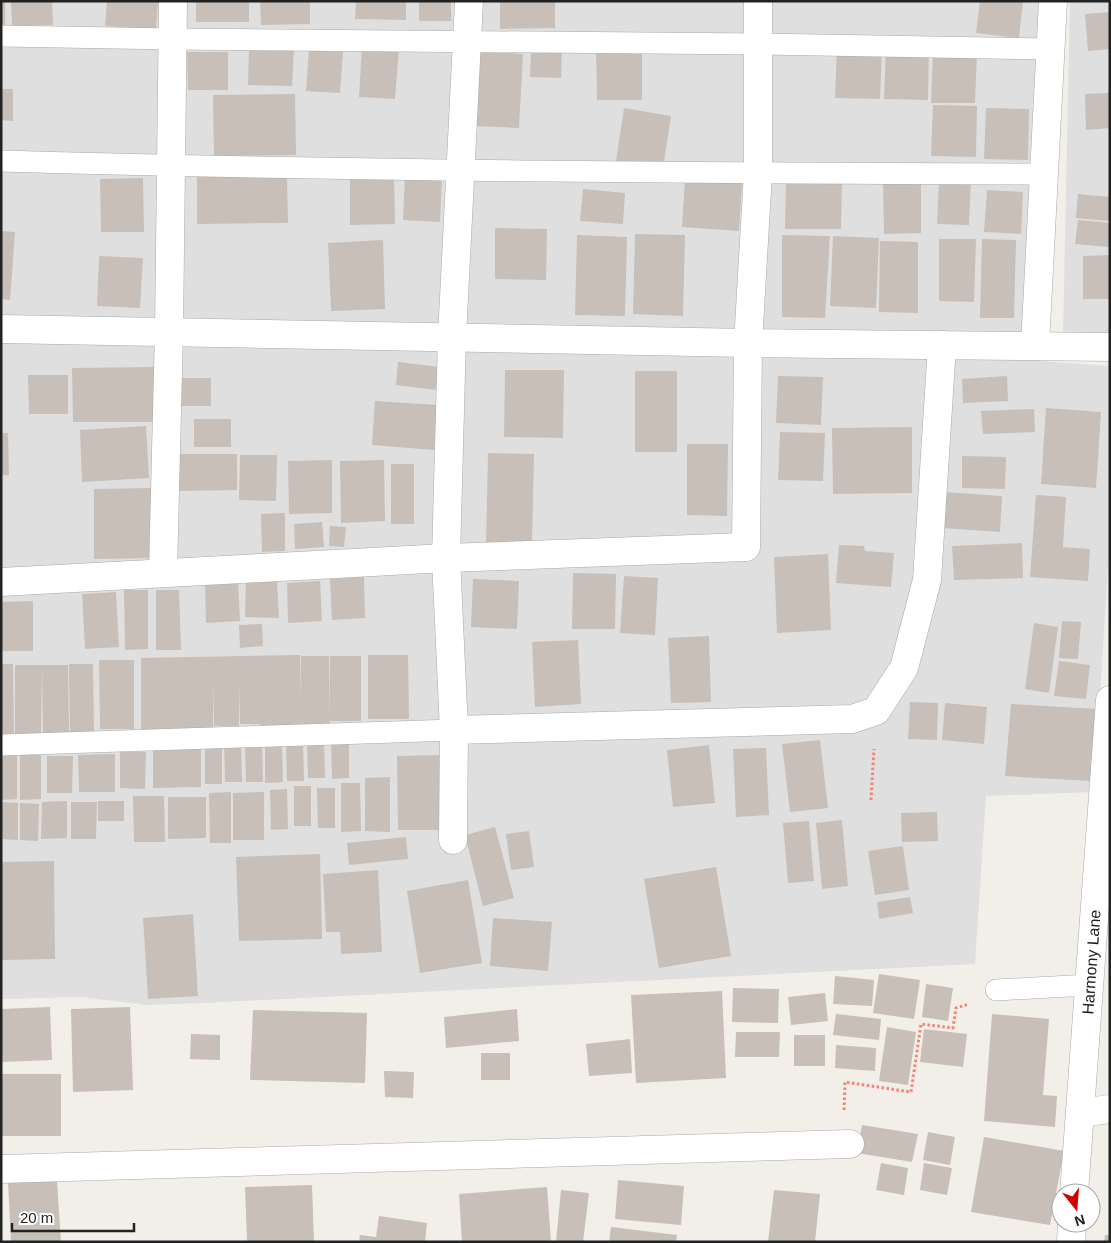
<svg xmlns="http://www.w3.org/2000/svg" width="1111" height="1243" viewBox="0 0 1111 1243" font-family="Arial,sans-serif">
<rect width="100%" height="100%" fill="#f2efe9"/>
<g fill="#e0dfdf">
<path d="M1,1H1046L1026,360L1110,366V536L1094,792L986,796L975,964L203,1003L146,1005L81,997L1,999Z"/>
<path d="M1070,1H1110V336L1063,334Z"/>
</g>
<g fill="#c7bfb8">
<rect x="1" y="1" width="4" height="24"/>
<path d="M11,1H52L53,25L12,26Z"/>
<path d="M107,1H158L156,29L105,26Z"/>
<rect x="196" y="1" width="53" height="21"/>
<path d="M260,1H310V24L261,25Z"/>
<path d="M356,1H406V20L355,19Z"/>
<rect x="419" y="1" width="32" height="20"/>
<path d="M500,1H555V28L500,29Z"/>
<path d="M980,1H1023L1019,38L976,33Z"/>
<path d="M1110,12V49L1088,51L1085,14Z"/>
<path d="M362,46L399,48L395,99L359,97Z"/>
<path d="M596,46H642V100H597Z"/>
<path d="M837,47L882,48L880,99L835,98Z"/>
<path d="M886,47L929,49L928,100L884,99Z"/>
<path d="M249,48L294,49L292,86L248,85Z"/>
<path d="M531,49L562,50L561,78L530,77Z"/>
<path d="M309,50L343,52L340,93L306,91Z"/>
<path d="M480,51L523,54L519,128L475,126Z"/>
<path d="M933,51L977,53L975,103H931Z"/>
<path d="M187,52H228V90H188Z"/>
<path d="M1,89H13V121L1,120Z"/>
<path d="M1110,93V128L1086,130L1085,94Z"/>
<path d="M295,94L296,155L214,156L213,95Z"/>
<path d="M933,105L977,106L976,157L931,156Z"/>
<path d="M624,108L671,116L663,168L616,161Z"/>
<path d="M986,108L1029,109L1028,160L984,159Z"/>
<path d="M287,174L288,223L197,224V175Z"/>
<path d="M405,174L442,175L440,222L403,220Z"/>
<path d="M143,178L144,232H101L100,179Z"/>
<path d="M350,178H394L395,224L350,225Z"/>
<path d="M786,179H842L841,229H785Z"/>
<path d="M685,180L742,183L739,231L682,227Z"/>
<path d="M971,180L969,225L937,224L939,182Z"/>
<path d="M921,181V233L884,234L883,182Z"/>
<path d="M583,189L625,193L623,224L580,221Z"/>
<path d="M987,190L1023,192L1021,234L984,232Z"/>
<path d="M1078,194L1110,197L1109,221L1076,218Z"/>
<path d="M1078,220L1110,223L1109,247L1075,244Z"/>
<path d="M495,228L547,229L546,280L495,279Z"/>
<path d="M1,231L15,232L10,300L1,299Z"/>
<path d="M635,234L685,235L683,316L633,314Z"/>
<path d="M577,235L627,237L625,316L575,315Z"/>
<path d="M782,235L830,236L825,318L782,317Z"/>
<path d="M833,236L879,238L876,308L830,306Z"/>
<path d="M939,239H976L974,302L939,301Z"/>
<path d="M982,239L1016,240L1014,318H980Z"/>
<path d="M383,240L385,309L331,311L328,243Z"/>
<path d="M880,241L918,242V313L879,312Z"/>
<path d="M1110,255V299H1083V256Z"/>
<path d="M99,256L143,258L140,308L97,306Z"/>
<path d="M398,362L439,367L436,390L396,385Z"/>
<path d="M156,367V422H73L72,368Z"/>
<path d="M505,370H564L563,438L504,437Z"/>
<rect x="635" y="371" width="42" height="81"/>
<path d="M28,375H68V414H29Z"/>
<path d="M778,376L823,377L821,425L776,423Z"/>
<path d="M1007,376L1008,401L963,403L962,379Z"/>
<path d="M174,378H211V406H175Z"/>
<path d="M375,401L438,405L434,450L372,445Z"/>
<path d="M1046,408L1101,412L1096,488L1041,484Z"/>
<path d="M1034,409L1035,432L983,434L981,411Z"/>
<rect x="194" y="419" width="37" height="28"/>
<path d="M146,426L149,478L82,482L80,430Z"/>
<path d="M912,427V493L833,494L832,428Z"/>
<path d="M780,432L825,433L823,481L778,480Z"/>
<path d="M1,433H8L9,475H1Z"/>
<path d="M687,444H728L727,516L687,515Z"/>
<path d="M488,453L534,454L532,544L486,543Z"/>
<path d="M176,454H237V490L177,491Z"/>
<path d="M240,455H277L276,501L239,500Z"/>
<path d="M962,456L1006,457L1005,489L962,488Z"/>
<path d="M332,460V513L289,514L288,461Z"/>
<path d="M384,460L385,521L341,523L340,461Z"/>
<rect x="391" y="464" width="23" height="60"/>
<path d="M154,488V558L94,559V489Z"/>
<path d="M944,492L1002,496L1000,532L942,528Z"/>
<path d="M1036,495L1066,497L1063,547L1090,549L1088,581L1030,577Z"/>
<path d="M285,513V551L262,552L261,514Z"/>
<path d="M322,522L324,547L295,549L294,524Z"/>
<path d="M330,526L346,527L344,547L329,546Z"/>
<path d="M1022,543L1023,578L954,580L952,546Z"/>
<path d="M839,545L864,546L865,551L894,553L891,587L836,583Z"/>
<path d="M828,554L831,630L777,633L774,557Z"/>
<path d="M573,573L616,574L615,629H572Z"/>
<path d="M624,576L658,578L655,635L620,633Z"/>
<path d="M364,577L365,618L332,620L330,579Z"/>
<path d="M473,579L519,581L517,629L471,627Z"/>
<path d="M277,580L279,618L245,617L246,581Z"/>
<path d="M238,581L240,621L206,623L205,582Z"/>
<path d="M320,581L322,621L288,623L287,583Z"/>
<path d="M124,590H148V649L125,650Z"/>
<path d="M156,590H179L181,650H156Z"/>
<path d="M116,592L119,647L85,649L82,594Z"/>
<path d="M33,601V651H1L2,602Z"/>
<path d="M1062,621L1081,622L1078,659L1059,658Z"/>
<path d="M1034,623L1058,627L1049,693L1025,689Z"/>
<path d="M262,624L263,646L240,648L239,625Z"/>
<path d="M709,636L711,702L671,703L668,638Z"/>
<path d="M578,640L581,704L535,707L532,642Z"/>
<path d="M300,655L301,699V656H329L330,726L260,729V724H240L239,679V726H214L213,677V729L141,733V658Z"/>
<path d="M368,655H408L409,719H368Z"/>
<rect x="330" y="656" width="31" height="65"/>
<path d="M99,660H134V729H100Z"/>
<path d="M1059,661L1090,665L1086,699L1054,696Z"/>
<path d="M1,664H13L14,738H1Z"/>
<path d="M69,664H93L94,732H70Z"/>
<path d="M15,665H42L41,735H15Z"/>
<path d="M42,665H68L69,733H43Z"/>
<path d="M910,702L938,703L937,740L908,739Z"/>
<path d="M945,703L987,707L984,744L942,740Z"/>
<path d="M1011,704L1097,709L1090,781L1005,776Z"/>
<path d="M307,738H324L325,778H308Z"/>
<path d="M331,738H349V778L332,779Z"/>
<path d="M820,740L828,808L790,812L782,744Z"/>
<path d="M262,741L263,782H246L245,742Z"/>
<path d="M286,741H303L304,781H287Z"/>
<path d="M224,742H241L242,782H225Z"/>
<path d="M282,742L283,782L265,783V743Z"/>
<path d="M201,744V787L153,788V746Z"/>
<rect x="205" y="744" width="17" height="40"/>
<path d="M709,745L715,803L673,807L667,750Z"/>
<path d="M766,748L769,815L736,817L733,749Z"/>
<path d="M120,752H146L145,789L120,788Z"/>
<path d="M1,753H17V799L1,800Z"/>
<path d="M115,754V792H79L78,755Z"/>
<path d="M20,755H41V799L20,800Z"/>
<path d="M446,755L447,830H398L397,756Z"/>
<path d="M47,756H73L72,793H47Z"/>
<path d="M390,777V832L365,831V778Z"/>
<path d="M341,783H360L361,831L341,832Z"/>
<rect x="294" y="786" width="17" height="40"/>
<path d="M317,788H335V828H318Z"/>
<path d="M287,789L288,829L271,830L270,790Z"/>
<path d="M231,792V843H210L209,793Z"/>
<path d="M264,792V840H233V793Z"/>
<path d="M133,796H164L165,842H134Z"/>
<path d="M168,797H206V838L168,839Z"/>
<path d="M67,801V838L41,839L42,802Z"/>
<rect x="98" y="801" width="26" height="20"/>
<path d="M1,802L18,803V840L1,839Z"/>
<path d="M71,802H97L96,839H71Z"/>
<path d="M20,803L39,804L38,841L20,840Z"/>
<path d="M937,812L938,841L902,842L901,813Z"/>
<path d="M842,820L848,886L822,889L816,823Z"/>
<path d="M809,821L814,881L788,883L783,823Z"/>
<path d="M495,827L514,898L483,906L465,835Z"/>
<path d="M529,831L534,867L511,870L506,834Z"/>
<path d="M406,837L408,859L349,865L347,843Z"/>
<path d="M903,846L909,890L875,895L868,851Z"/>
<path d="M320,854L322,939L239,941L236,857Z"/>
<path d="M54,861L55,959L1,960V862Z"/>
<path d="M716,867L731,956L659,968L644,879Z"/>
<path d="M378,870L382,952L341,954L340,932H326L323,874Z"/>
<path d="M468,880L482,963L420,973L407,891Z"/>
<path d="M910,897L913,913L879,919L877,902Z"/>
<path d="M193,914L198,996L148,999L143,918Z"/>
<path d="M493,918L552,922L548,971L490,966Z"/>
<path d="M879,974L920,980L914,1019L873,1013Z"/>
<path d="M835,976L874,980L872,1006L833,1004Z"/>
<path d="M926,984L953,988L948,1021L922,1017Z"/>
<path d="M733,988L779,989L778,1023L732,1022Z"/>
<path d="M722,991L726,1078L636,1083L631,995Z"/>
<path d="M825,993L828,1021L791,1025L788,997Z"/>
<path d="M50,1007L52,1060L1,1062V1009Z"/>
<path d="M130,1007L133,1090L73,1092L71,1009Z"/>
<path d="M517,1009L519,1041L446,1048L444,1017Z"/>
<path d="M253,1010L367,1013L365,1083L250,1080Z"/>
<path d="M836,1014L881,1019L879,1040L833,1035Z"/>
<path d="M992,1014L1049,1019L1043,1095L1057,1096L1055,1127L984,1121Z"/>
<path d="M887,1027L916,1032L908,1085L879,1081Z"/>
<path d="M924,1029L967,1034L963,1067L920,1062Z"/>
<path d="M736,1032H780L779,1057H735Z"/>
<path d="M191,1034L220,1035V1060L190,1059Z"/>
<rect x="794" y="1035" width="31" height="31"/>
<path d="M630,1039L632,1073L589,1076L586,1044Z"/>
<path d="M836,1045L876,1048L875,1071L835,1068Z"/>
<rect x="481" y="1053" width="29" height="27"/>
<path d="M384,1071L414,1072L413,1098L385,1097Z"/>
<rect x="1" y="1074" width="60" height="62"/>
<path d="M862,1125L918,1134L912,1162L857,1153Z"/>
<path d="M928,1132L955,1137L950,1165L923,1160Z"/>
<path d="M984,1137L1064,1151L1050,1225L971,1212Z"/>
<path d="M881,1163L908,1168L904,1195L876,1190Z"/>
<path d="M924,1163L952,1168L947,1195L920,1190Z"/>
<path d="M618,1180L684,1186L681,1225L615,1219Z"/>
<path d="M57,1181L61,1242H11L8,1182Z"/>
<path d="M312,1185L314,1242H247L245,1187Z"/>
<path d="M547,1187L551,1242H462L459,1194Z"/>
<path d="M561,1190L589,1193L583,1242H556Z"/>
<path d="M774,1190L820,1194L815,1242H768Z"/>
<path d="M379,1216L427,1223L425,1242H359L360,1235L376,1237Z"/>
<path d="M611,1227L677,1235L676,1242H609Z"/>
<path d="M1105,1235H1110V1242H1104Z"/>
</g>
<g fill="none" stroke-linecap="round" stroke-linejoin="round">
<defs>
<g id="service">
<path d="M1,36L173,39L758,44L1051,49"/>
<path d="M1,161C349,171 697,173 1046,174"/>
<path d="M1,745L454,730"/>
<path d="M996,990L1089,985"/>
</g>
<g id="minor">
<path d="M1,329L748,343L1110,347"/>
<path d="M1035,346L1053,1"/>
<path d="M163,572L169,331L173,1"/>
<path d="M1,582L446,558L746,547L748,343L758,173V1"/>
<path d="M454,730L852,719L876,711L904,668L927,580L942,345"/>
<path d="M453,840L454,730L446,558L452,337L469,1"/>
<path d="M1080,1113L1110,1109"/>
<path d="M1,1169L850,1144"/>
<path d="M1074,1193L1110,700"/>
<path d="M1071,1242L1072,1223"/>
</g>
</defs>
<use href="#service" stroke="#a9a9a9" stroke-width="22"/>
<use href="#minor" stroke="#a9a9a9" stroke-width="29"/>
<g stroke="#fa8072" stroke-width="3" stroke-dasharray="2.5 2.5" stroke-linecap="butt">
<path d="M871,800L874,749"/>
<path d="M844,1110L845,1082L911,1092L921,1024L953,1028L956,1008L969,1004"/>
</g>
<use href="#service" stroke="#fff" stroke-width="21"/>
<use href="#minor" stroke="#fff" stroke-width="28"/>
</g>
<g text-anchor="middle" stroke-width="5" stroke-linejoin="round" paint-order="stroke">
<g font-size="16" fill="#222" stroke="#fff">
<text transform="translate(1091 962) rotate(-86)" y="6">Harmony Lane</text>
</g>
</g>
<rect width="1111" height="1243" fill="none" stroke="#222222" stroke-width="5"/>
<g transform="translate(1076 1208) rotate(163)"><circle r="24" fill="#ffffff" stroke="#a7a7a7"/>
<path d="M0-4L9 19L0 12L-9 19Z" fill="#d40000"/>
<text y="-8" font-size="14" font-weight="bold" text-anchor="middle" fill="#222222">N</text>
</g>
<path d="M12 1223v8h122v-8" fill="none" stroke="#222222" stroke-width="2.5"/>
<text x="20" y="1223" font-size="15" fill="#222222" stroke="#ffffff" stroke-width="4" paint-order="stroke">20 m</text>
</svg>
